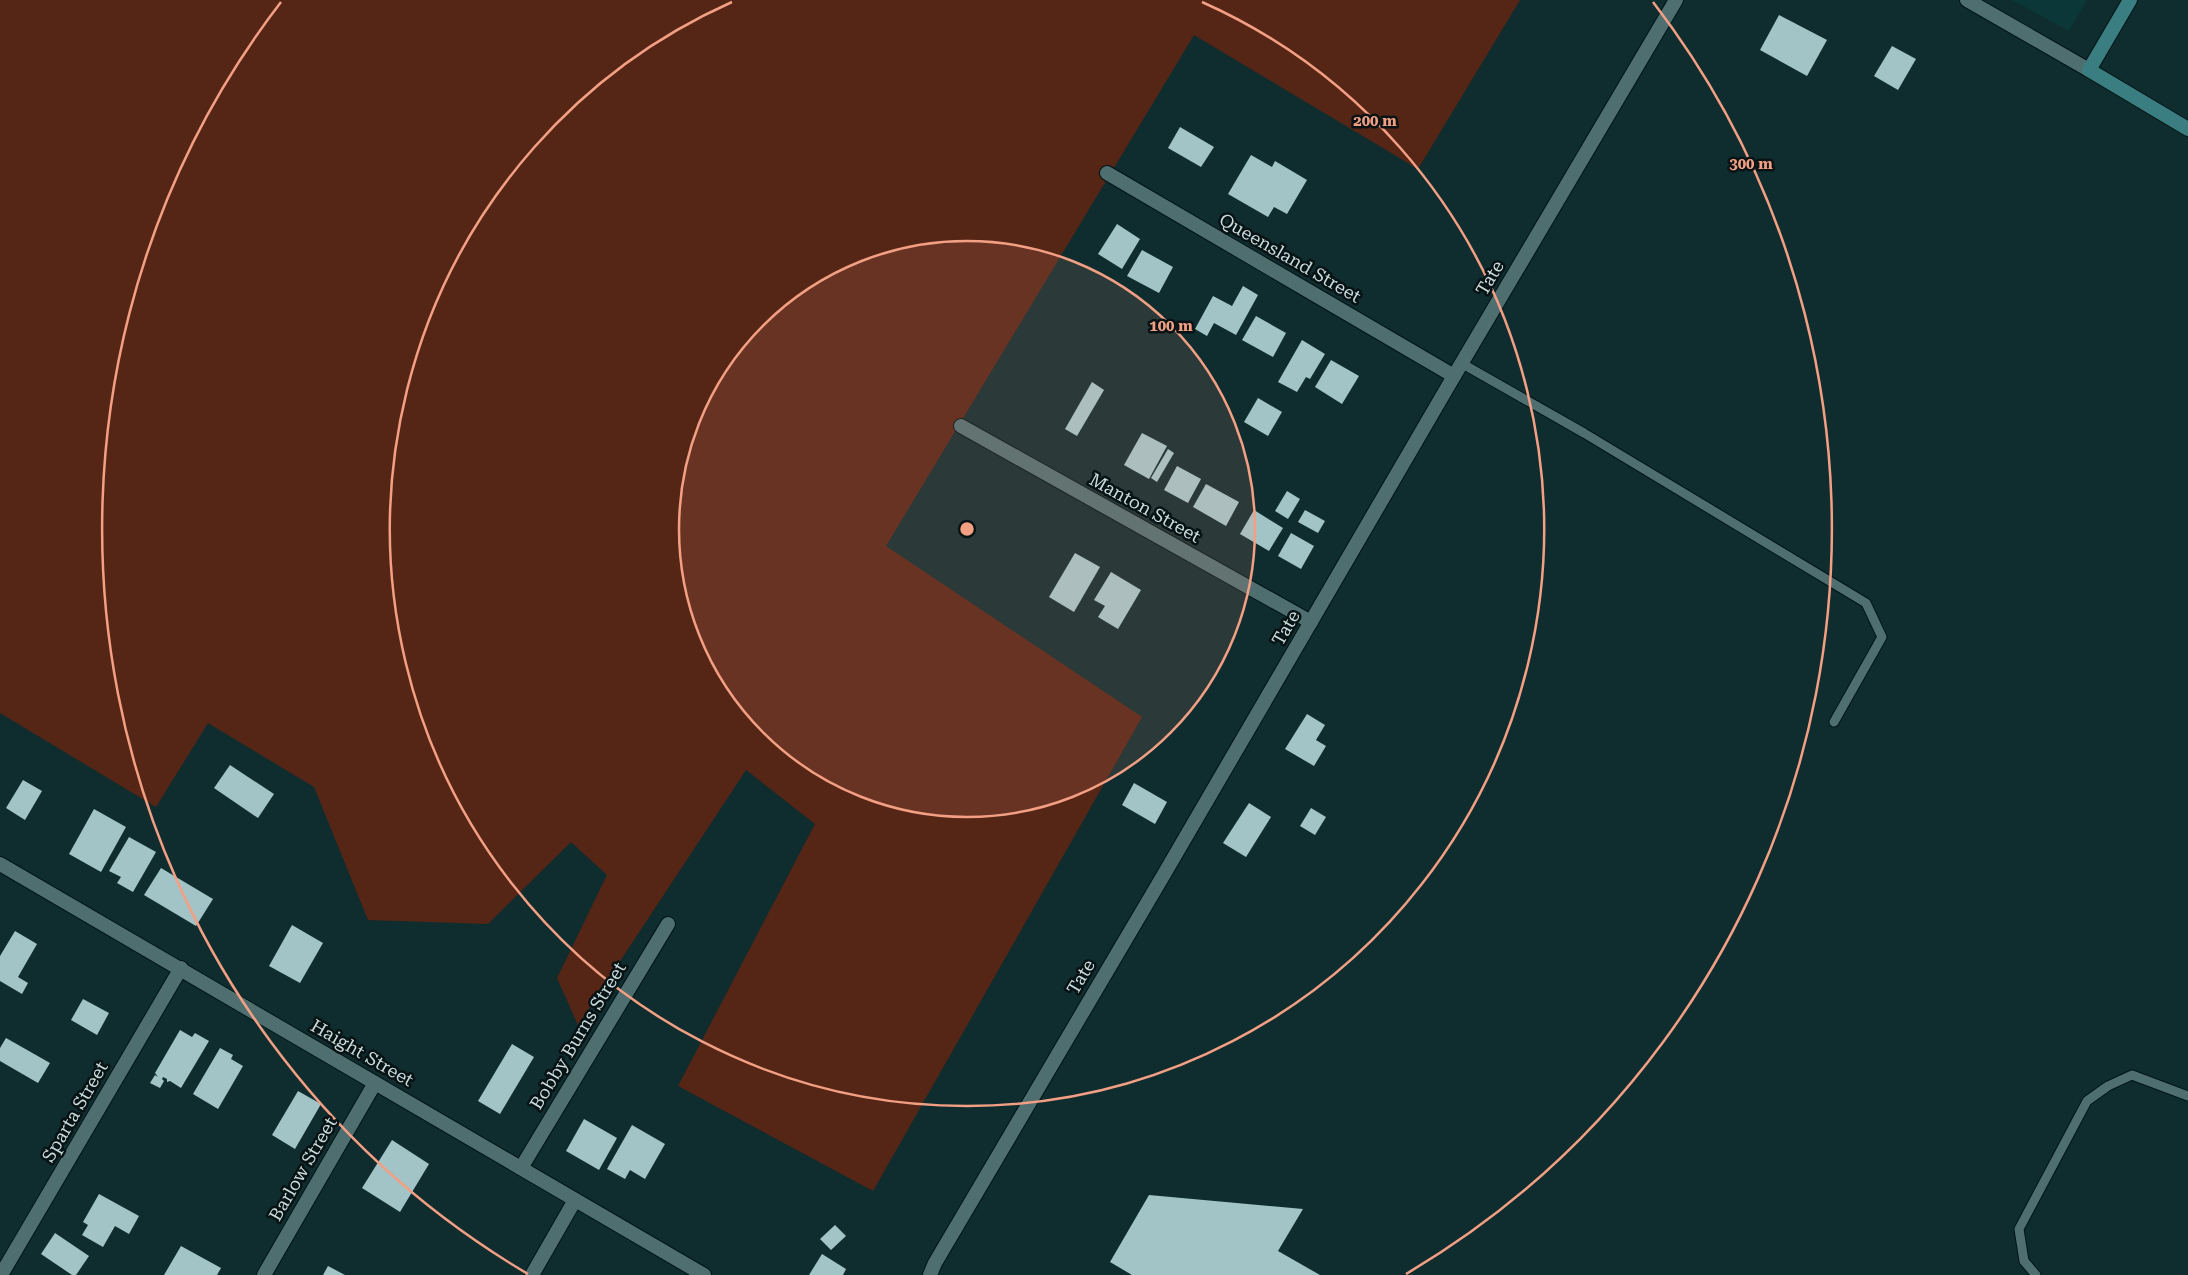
<svg xmlns="http://www.w3.org/2000/svg" width="2188" height="1275" viewBox="0 0 2188 1275" font-family="'Roboto Serif',serif">
<rect width="100%" height="100%" fill="#0f2d2f"/>
<path fill="#0b3739" d="M2012,0H2087L2069,31Z"/>
<path fill="#552515" d="M0,0H1520L1418,169L1194,35L886,546L1142,717L873,1191L678,1086L815,824L746,770L578,1025L557,978L607,875L571,842L488,924L368,920L314,787L208,723L156,807L0,713Z"/>
<g fill="#a2c4c6">
<path d="M1779,15L1827,40L1807,76L1760,50Z"/>
<path d="M1892,46L1916,59L1898,90L1874,76Z"/>
<path d="M1180,127L1214,147L1201,167L1168,148Z"/>
<path d="M1251,155L1272,167L1275,161L1307,180L1287,214L1274,207L1268,217L1228,194Z"/>
<path d="M1117,224L1140,239L1122,269L1098,254Z"/>
<path d="M1142,250L1173,267L1159,293L1127,276Z"/>
<path d="M1243,286L1258,295L1236,335L1214,323L1207,336L1195,329L1213,296L1232,306Z"/>
<path d="M1256,316L1286,333L1273,357L1242,340Z"/>
<path d="M1302,340L1325,354L1310,379L1306,377L1297,392L1278,382Z"/>
<path d="M1331,360L1359,376L1342,404L1315,387Z"/>
<path d="M1092,382L1104,390L1077,436L1065,429Z"/>
<path d="M1258,398L1282,412L1268,436L1244,422Z"/>
<path d="M1142,433L1167,446L1149,479L1124,465Z"/>
<path d="M1168,449L1174,453L1157,482L1151,478Z"/>
<path d="M1177,466L1201,479L1188,503L1164,490Z"/>
<path d="M1206,484L1239,502L1226,526L1193,507Z"/>
<path d="M1287,491L1300,499L1288,519L1275,511Z"/>
<path d="M1254,510L1283,528L1269,551L1240,534Z"/>
<path d="M1305,510L1325,521L1318,533L1298,522Z"/>
<path d="M1291,533L1314,546L1301,569L1278,556Z"/>
<path d="M1075,553L1100,567L1074,612L1049,597Z"/>
<path d="M1111,572L1141,590L1118,629L1098,617L1105,606L1094,600Z"/>
<path d="M1307,714L1325,725L1316,740L1326,746L1314,766L1285,749Z"/>
<path d="M230,765L274,794L258,818L214,788Z"/>
<path d="M23,780L42,791L25,820L6,808Z"/>
<path d="M1134,783L1167,802L1155,824L1122,805Z"/>
<path d="M1249,803L1271,817L1246,857L1223,843Z"/>
<path d="M1311,808L1326,817L1315,835L1300,826Z"/>
<path d="M94,809L126,827L101,872L69,854Z"/>
<path d="M129,837L156,852L133,892L117,883L121,877L109,871Z"/>
<path d="M161,868L213,899L196,926L144,895Z"/>
<path d="M292,925L323,943L300,983L269,966Z"/>
<path d="M15,931L37,944L18,977L28,983L22,994L0,981V956Z"/>
<path d="M83,999L109,1013L97,1035L71,1020Z"/>
<path d="M180,1030L192,1037L195,1033L209,1041L181,1088L170,1081L167,1082V1079L163,1077L162,1079L164,1081L160,1088L150,1083L155,1075L158,1077L155,1073Z"/>
<path d="M6,1038L50,1063L38,1083L0,1061V1048Z"/>
<path d="M512,1044L534,1057L500,1114L478,1101Z"/>
<path d="M220,1048L233,1055L231,1059L243,1066L218,1109L193,1094Z"/>
<path d="M298,1091L321,1104L295,1149L272,1135Z"/>
<path d="M584,1119L617,1138L599,1170L566,1151Z"/>
<path d="M632,1125L665,1144L645,1179L630,1170L625,1179L607,1169Z"/>
<path d="M392,1140L429,1164L400,1212L362,1188Z"/>
<path d="M99,1194L139,1216L129,1234L115,1226L103,1247L82,1235L88,1225L83,1222Z"/>
<path d="M1149,1195L1303,1209L1278,1251L1320,1275H1132L1110,1262Z"/>
<path d="M835,1225L846,1236L831,1250L820,1239Z"/>
<path d="M55,1233L89,1256L76,1275H72L41,1254Z"/>
<path d="M181,1246L221,1268L217,1275H164Z"/>
<path d="M822,1254L846,1269L843,1275H809Z"/>
<path d="M328,1266L345,1275H323Z"/>
</g>
<g fill="none" stroke-linecap="round" stroke-linejoin="round">
<defs>
<g id="service">
<path d="M1461,363L1584,433L1866,603L1882,637L1834,722"/>
<path d="M2036,1275L2024,1261L2019,1229L2087,1101L2108,1086L2132,1075L2188,1096"/>
</g>
<g id="minor">
<path d="M1107,173L1454,376"/>
<path d="M961,426L1311,622"/>
<path d="M0,864L704,1275"/>
<path d="M521,1168L668,924"/>
<path d="M1,1275L181,968"/>
<path d="M264,1275L375,1083"/>
<path d="M532,1275L575,1200"/>
<path d="M930,1275L935,1263L1163,876L1454,376L1676,0"/>
</g>
<path id="tertiary" d="M1967,0L2089,70"/>
<path id="secondary" d="M2130,0L2089,70L2188,129"/>
</defs>
<use href="#service" stroke="#011416" stroke-width="11"/>
<use href="#minor" stroke="#011416" stroke-width="16"/>
<use href="#tertiary" stroke="#011416" stroke-width="16"/>
<use href="#secondary" stroke="#011416" stroke-width="16"/>
<use href="#service" stroke="#4f6e70" stroke-width="9"/>
<use href="#minor" stroke="#4f6e70" stroke-width="14"/>
<use href="#tertiary" stroke="#4f6e70" stroke-width="14"/>
<use href="#secondary" stroke="#3b7e81" stroke-width="14"/>
</g>
<circle cx="967" cy="529" r="288" fill="#f39f84" fill-opacity=".12"/>
<g fill="none" stroke="#f39f84" stroke-width="2.5">
<circle cx="967" cy="529" r="288"/>
<path d="M1202 2A577 577 0 1 1 732 2"/>
<path d="M528 1274A865 865 0 0 1 281 2M1653 2A865 865 0 0 1 1406 1274"/>
</g>
<g text-anchor="middle" stroke-width="5" stroke-linejoin="round" paint-order="stroke">
<g font-size="18" fill="#cadbdc" stroke="#071314">
<text transform="translate(1290 258) rotate(30)" y="6">Queensland Street</text>
<text transform="translate(1490 278) rotate(-59)" y="6">Tate</text>
<text transform="translate(1145 508) rotate(29)" y="6">Manton Street</text>
<text transform="translate(1286 628) rotate(-60)" y="6">Tate</text>
<text transform="translate(1081 977) rotate(-59)" y="6">Tate</text>
<text transform="translate(578 1036) rotate(-59)" y="6">Bobby Burns Street</text>
<text transform="translate(362 1053) rotate(30)" y="6">Haight Street</text>
<text transform="translate(75 1112) rotate(-60)" y="6">Sparta Street</text>
<text transform="translate(303 1169) rotate(-60)" y="6">Barlow Street</text>
</g>
</g>
<circle cx="967" cy="529" r="8" fill="#f39f84" stroke="#071314" stroke-width="2.5"/>
<g font-size="15" text-anchor="middle" font-weight="bold" fill="#f39f84" stroke="#071314" stroke-width="5" stroke-linejoin="round" paint-order="stroke">
<text x="1375" y="126">200 m</text>
<text x="1751" y="169">300 m</text>
<text x="1171" y="331">100 m</text>
</g>
</svg>
